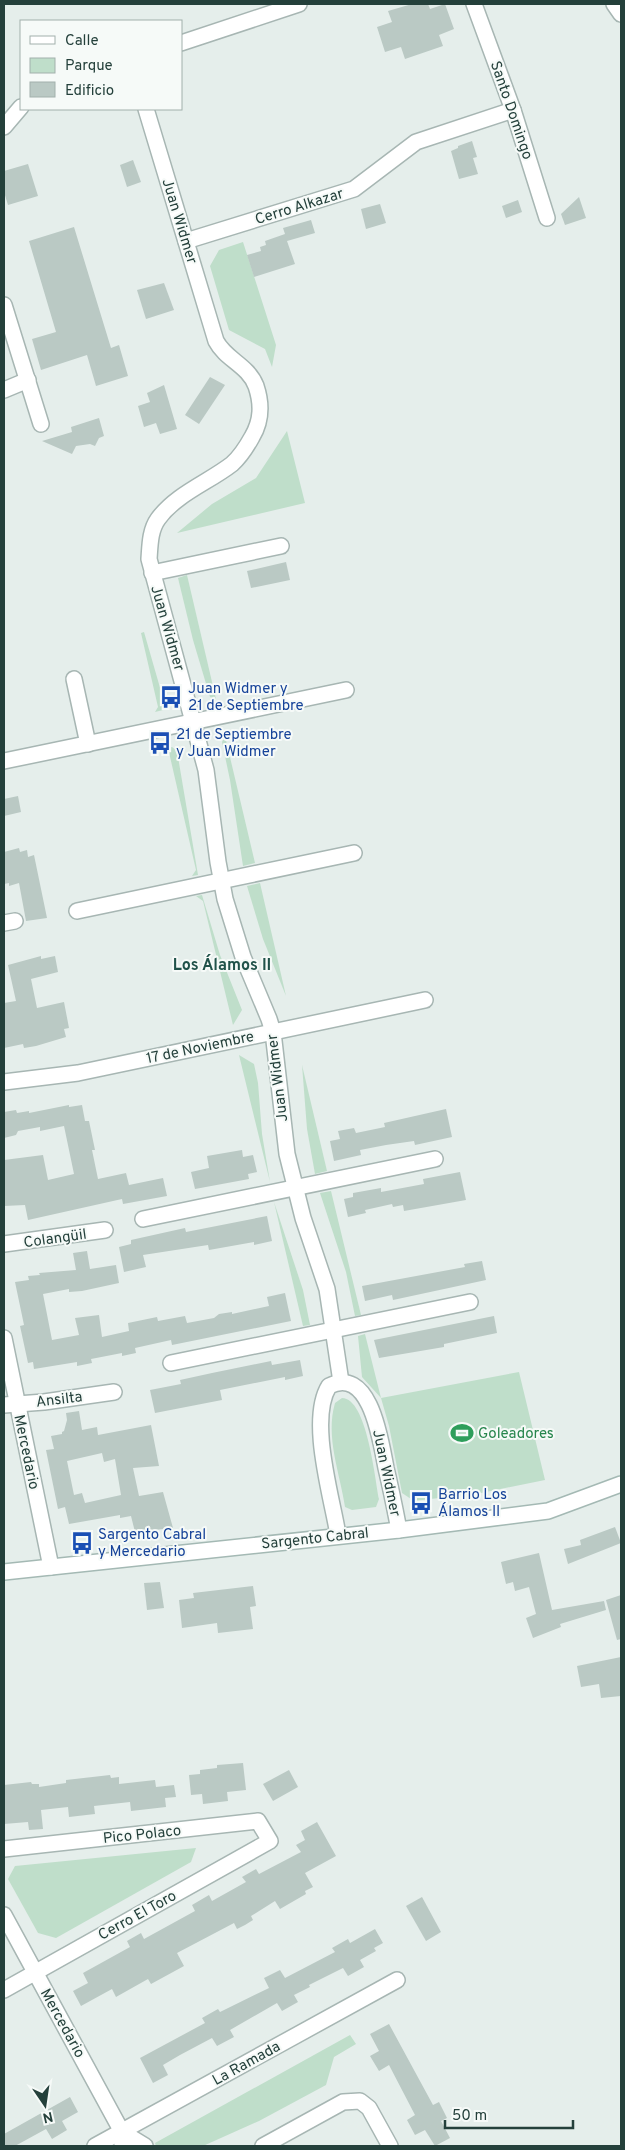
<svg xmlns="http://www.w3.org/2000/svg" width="625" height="2150" viewBox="0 0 625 2150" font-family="Overpass,sans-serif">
<rect width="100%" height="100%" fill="#e5eeeb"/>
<g fill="#bfdeca">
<path d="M243,242L276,345L272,367L265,349L229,330L210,266L219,250Z"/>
<path d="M287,431L305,503L177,533L212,504L256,478Z"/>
<path d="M187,575L216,699L210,697L193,640L178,578Z"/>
<path d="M144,632L165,705L163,710L155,712L158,707L141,633Z"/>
<path d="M225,736L255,863L243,866L230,780L222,742Z"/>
<path d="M172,747L177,751L198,875L192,876L196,870L168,748Z"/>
<path d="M260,883L286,996L263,939L247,886Z"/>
<path d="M202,895L220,955L242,1010L233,1025L203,901L196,896Z"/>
<path d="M239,1055L254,1064L258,1083L262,1134L270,1182Z"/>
<path d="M302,1065L327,1171L315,1174L307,1129Z"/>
<path d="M331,1191L361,1315L355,1316L346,1272L320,1193Z"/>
<path d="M274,1202L303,1290L310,1325L303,1326Z"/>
<path d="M365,1334L381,1398L519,1372L545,1480L481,1493L414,1501L402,1493L389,1426L381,1398L362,1377L358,1336Z"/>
<path d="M342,1398C367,1398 375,1479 379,1499L376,1507L352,1510L345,1507C340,1473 325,1437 335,1403Z"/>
<path d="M196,1848L191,1862L56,1938L38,1933L8,1879L15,1866Z"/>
<path d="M350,2035L356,2044L334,2057L326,2085L259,2121L203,2146H156L155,2143Z"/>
</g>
<g fill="#bac9c4" fill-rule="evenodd">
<path d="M412,4H428L430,9L445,4L454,29L439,35L443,46L405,59L401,47L385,52L377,27L392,22L388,11Z"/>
<path d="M472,141L477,157L473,158L478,174L459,179L451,151L458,148V146Z"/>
<path d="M133,160L141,182L127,187L120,165Z"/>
<path d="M28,164L38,196L8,205L4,192V171Z"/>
<path d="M579,197L586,218L565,225L561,214Z"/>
<path d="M518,200L522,212L506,218L502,206Z"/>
<path d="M380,204L386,223L366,229L361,209Z"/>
<path d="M311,220L315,233L287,241L295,264L254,277L247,255L261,251L260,247L266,245L265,241L285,234L283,228Z"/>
<path d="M74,227L111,348L119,345L128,376L96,386L87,355L41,370L32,339L56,332L29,241Z"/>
<path d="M164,283L174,310L146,319L137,290Z"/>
<path d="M210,377L225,385L199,424L185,415Z"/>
<path d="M164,385L177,429L160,434L156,423L144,427L138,406L150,402L147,393Z"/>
<path d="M99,418L104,436L99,438L95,446L90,444L76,446L72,454L42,441L72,432L71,427Z"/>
<path d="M286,562L290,580L251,588L247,571Z"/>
<path d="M18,796L21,812L4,816V799Z"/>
<path d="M19,848L20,852L27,850L28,857L34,855L47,918L26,921L19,883L9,886V883L4,884V852Z"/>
<path d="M41,956V959L55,956L58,972L31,979L37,1008L64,1002L69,1028L64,1029L66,1037L36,1046L24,1048L23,1044L4,1048V1003L16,1001L8,965Z"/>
<path d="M69,1105V1107L82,1105L85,1121H89L95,1150H92L98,1179L126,1173L129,1185L163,1178L167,1196L123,1204L122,1199L28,1220L25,1205L4,1206V1160L43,1155L48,1180L74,1174L64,1126L40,1131V1127L18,1131L16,1135L4,1138V1112L16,1110L17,1113L29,1111V1113Z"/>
<path d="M446,1109L452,1137L415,1145L414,1141L386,1145L360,1150L361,1155L334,1161L330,1141L340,1139L338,1131L354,1128L356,1133L385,1127L384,1123Z"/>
<path d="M242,1150L243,1157L253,1155L257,1172L248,1174L249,1179L195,1189L191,1172L209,1168L207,1156Z"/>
<path d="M460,1172L466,1200L404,1211L403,1205L393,1207L392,1204L365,1210L366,1213L348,1217L344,1199L353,1197V1193L381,1188V1192L424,1184L423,1179Z"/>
<path d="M267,1216L272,1241L254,1245V1242L209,1250L208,1245L143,1255L146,1267L124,1272L119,1247L131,1244V1240L185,1228L186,1232Z"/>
<path d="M87,1251L90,1269L116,1265L119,1283L82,1291L69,1292V1289L43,1294L52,1340L79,1335L75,1318L99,1315L102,1337L129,1331L128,1323L157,1317L158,1321L185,1316L187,1323L214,1318L219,1314L232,1312V1314L269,1306L267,1297L285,1293L291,1321L172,1345L171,1340L135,1348L136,1353L122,1356V1353L91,1359L92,1363L77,1366V1362L34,1369L33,1362L28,1363L20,1326L24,1325L15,1282L29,1280L28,1276L40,1275L39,1273L76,1270L73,1253Z"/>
<path d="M482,1261L486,1280L393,1300L392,1295L365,1301L362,1286L465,1267L464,1264Z"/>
<path d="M494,1316L497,1333L444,1344V1347L379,1358L374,1340Z"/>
<path d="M300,1360L303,1376L285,1380V1377L220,1390L222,1400L155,1413L150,1390L181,1384L180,1380L212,1373L271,1361L272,1365Z"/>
<path d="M79,1411L82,1430L97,1427L98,1435L151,1425L159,1466L133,1468L139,1496L163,1492L173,1528L135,1532L131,1516L120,1518V1515L69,1524L65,1507L58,1509L46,1450L54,1449L51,1436L62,1434V1432L64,1431L67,1420L66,1413ZM102,1453L104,1462L115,1459L121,1495L85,1503L82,1493L74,1495L67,1461Z"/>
<path d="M615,1527L621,1543L568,1564L564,1549L581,1545L580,1540Z"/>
<path d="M539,1553L552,1610L604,1601L606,1610L560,1624L561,1627L533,1638L526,1618L536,1614L529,1587L515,1591L513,1582L506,1584L501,1562Z"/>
<path d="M160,1582L164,1608L147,1610L144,1583Z"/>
<path d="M253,1586L256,1606L250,1607L253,1629L218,1633L217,1623L182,1628L179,1600L194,1598L193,1593Z"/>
<path d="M621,1595V1639L617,1640L606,1600Z"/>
<path d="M621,1657V1696L601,1698L599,1684L581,1687L577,1666Z"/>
<path d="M243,1763L246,1790L227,1792L228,1801L203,1804L202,1794L191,1795L189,1775L200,1774V1770L217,1768V1765Z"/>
<path d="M289,1770L298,1787L273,1801L263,1784Z"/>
<path d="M110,1775L111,1778L119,1777V1784L155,1780L156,1787L174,1785L176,1797L165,1798L166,1807L131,1811L130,1802L94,1806L95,1814L69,1817L68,1807L41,1810L43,1829L29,1830L28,1822L4,1824V1785L31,1782L32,1784H39V1787L66,1783V1780Z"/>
<path d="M317,1822L336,1856L305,1873L313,1887L305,1891L306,1894L280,1909L275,1901L251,1916L253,1920L245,1925L237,1929L234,1923L177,1953L184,1966L151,1984L148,1979L116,1997L112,1989L81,2006L73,1991L88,1983L83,1973L130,1947L127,1941L141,1933L144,1939L195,1911L192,1905L209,1895L212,1901L246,1882L242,1877L256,1869L259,1874L301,1852L296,1845L305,1840L301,1831Z"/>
<path d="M422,1897L441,1932L426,1941L406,1906Z"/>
<path d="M375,1929L383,1943L374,1948L376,1951L360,1960L364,1967L348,1976L343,1968L309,1985L310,1987L294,1995L298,2002L282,2011L277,2003L230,2030L234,2037L217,2046L212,2038L180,2055L163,2065L168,2075L153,2083L140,2058L205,2023L202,2018L218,2009L220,2012L269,1988L264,1978L280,1970L285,1978L335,1952L332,1948L348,1939L350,1943Z"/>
<path d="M389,2024L433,2105L439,2102L447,2118L441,2121L450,2138L435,2146L425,2130L415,2135L407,2120L415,2115L389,2065L379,2071L370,2056L379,2051L370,2034Z"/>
<path d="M70,2097L78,2112L62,2121L67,2130L52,2139L46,2129L15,2146H4V2134Z"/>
</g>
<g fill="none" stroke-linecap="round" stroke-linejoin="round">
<defs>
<g id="minor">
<path d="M474,4L513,110L547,218"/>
<path d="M614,4L621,14"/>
<path d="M181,43L299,4"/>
<path d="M146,109L216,341C226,360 248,365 256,386C262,404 262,420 252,437C247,446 240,457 232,464C209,482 176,494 158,519C150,530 150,545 149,559L206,770L218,862L225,899L243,957L269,1019L273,1032L287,1154L303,1218L327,1289L341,1382"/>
<path d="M4,127L21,107"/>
<path d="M186,241L354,189L416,142L513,110"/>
<path d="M4,305L41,424"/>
<path d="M4,390L28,380"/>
<path d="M152,573L281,546"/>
<path d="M74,679L88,744"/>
<path d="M4,761L346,690"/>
<path d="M77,911L354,853"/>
<path d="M4,923L15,921"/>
<path d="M4,1082L78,1073L425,1000"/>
<path d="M143,1219L435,1159"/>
<path d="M4,1244L105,1230"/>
<path d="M4,1338L51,1567"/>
<path d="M171,1363L470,1302"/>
<path d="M4,1405L44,1402L114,1392"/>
<path d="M338,1535C332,1497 308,1420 329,1386C371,1365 381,1443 386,1468C391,1489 395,1509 399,1530"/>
<path d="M4,1849L258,1821L270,1841L4,1990"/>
<path d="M4,1915L122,2132V2146"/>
<path d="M122,2132L145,2146"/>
<path d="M95,2146L397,1980"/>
<path d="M263,2146L343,2102L360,2101L369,2108L390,2146"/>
</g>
<path id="secondary" d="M4,1572L399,1530L548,1511L621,1484"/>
</defs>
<use href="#minor" stroke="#a7b6b3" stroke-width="18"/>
<use href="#secondary" stroke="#a4b9b4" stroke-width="18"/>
<use href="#minor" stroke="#fff" stroke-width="15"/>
<use href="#secondary" stroke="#fff" stroke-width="15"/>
</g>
<defs>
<symbol id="bus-bare" viewBox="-9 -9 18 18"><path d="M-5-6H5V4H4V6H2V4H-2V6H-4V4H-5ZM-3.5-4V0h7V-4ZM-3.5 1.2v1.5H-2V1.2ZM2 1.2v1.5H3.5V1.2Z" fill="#1a4fb4" stroke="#f6faf8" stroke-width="2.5" paint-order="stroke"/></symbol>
<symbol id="stadium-bare" viewBox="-9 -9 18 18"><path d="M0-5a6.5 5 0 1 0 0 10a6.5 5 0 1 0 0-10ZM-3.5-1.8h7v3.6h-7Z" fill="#2e9e5b" stroke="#f6faf8" stroke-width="2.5" paint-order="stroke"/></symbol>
</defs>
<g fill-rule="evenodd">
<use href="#bus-bare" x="155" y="681" width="32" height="32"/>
<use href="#bus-bare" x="144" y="727" width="32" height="32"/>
<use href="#stadium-bare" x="446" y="1417" width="32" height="32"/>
<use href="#bus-bare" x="405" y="1487" width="32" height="32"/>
<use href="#bus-bare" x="66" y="1527" width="32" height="32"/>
</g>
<g text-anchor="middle" stroke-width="4" stroke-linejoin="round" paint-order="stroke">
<g font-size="15" fill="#24403b" stroke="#f6faf8">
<text transform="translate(512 110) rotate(71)" y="5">Santo Domingo</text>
<text transform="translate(299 206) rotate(-17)" y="5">Cerro Alkazar</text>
<text transform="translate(180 221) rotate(73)" y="5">Juan Widmer</text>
<text transform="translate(168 628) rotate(74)" y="5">Juan Widmer</text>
<text transform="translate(200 1047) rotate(-12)" y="5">17 de Noviembre</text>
<text transform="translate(277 1078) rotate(-97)" y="5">Juan Widmer</text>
<text transform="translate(55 1238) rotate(-8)" y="5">Colangüil</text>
<text transform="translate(59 1399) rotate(-7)" y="5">Ansilta</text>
<text transform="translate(27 1452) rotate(78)" y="5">Mercedario</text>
<text transform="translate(387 1473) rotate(78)" y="5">Juan Widmer</text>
<text transform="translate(315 1538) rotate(-6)" y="5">Sargento Cabral</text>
<text transform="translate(142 1834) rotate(-6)" y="5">Pico Polaco</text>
<text transform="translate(137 1915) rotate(-29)" y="5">Cerro El Toro</text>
<text transform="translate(63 2023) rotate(61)" y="5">Mercedario</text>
<text transform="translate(246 2063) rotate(-29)" y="5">La Ramada</text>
</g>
<g font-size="15" fill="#164399" stroke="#f6faf8" text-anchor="start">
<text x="188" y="693">Juan Widmer y<tspan x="188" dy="17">21 de Septiembre</tspan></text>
<text x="176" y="739">21 de Septiembre<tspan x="176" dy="17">y Juan Widmer</tspan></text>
<text x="438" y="1499">Barrio Los<tspan x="438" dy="17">Álamos II</tspan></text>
<text x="98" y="1539">Sargento Cabral<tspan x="98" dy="17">y Mercedario</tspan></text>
</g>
<g font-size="15" fill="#27864d" stroke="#f6faf8" text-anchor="start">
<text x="478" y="1438">Goleadores</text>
</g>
<g font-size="16" font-weight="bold" fill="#20524a" stroke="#f6faf8">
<text x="222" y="970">Los Álamos II</text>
</g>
</g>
<rect width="625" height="2150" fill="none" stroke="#24403b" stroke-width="10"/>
<rect x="20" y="20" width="162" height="90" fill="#f6faf8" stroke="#a2b0ac"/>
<rect x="30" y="36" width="25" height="8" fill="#ffffff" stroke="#a2b0ac"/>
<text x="65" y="45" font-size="15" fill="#24403b">Calle</text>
<rect x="30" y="58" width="25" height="15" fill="#bfdeca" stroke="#a2b0ac"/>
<text x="65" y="70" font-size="15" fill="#24403b">Parque</text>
<rect x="30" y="82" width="25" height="15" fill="#bac9c4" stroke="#a2b0ac"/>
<text x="65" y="95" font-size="15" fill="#24403b">Edificio</text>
<g transform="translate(45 2105) rotate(167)" stroke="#f6faf8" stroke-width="4" paint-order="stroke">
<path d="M0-4L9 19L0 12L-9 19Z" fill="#24403b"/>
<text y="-8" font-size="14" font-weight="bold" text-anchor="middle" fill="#24403b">N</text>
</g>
<path d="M445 2120v8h128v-8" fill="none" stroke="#24403b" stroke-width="2.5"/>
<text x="452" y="2120" font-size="15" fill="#24403b" stroke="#f6faf8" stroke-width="4" paint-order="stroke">50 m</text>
</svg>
